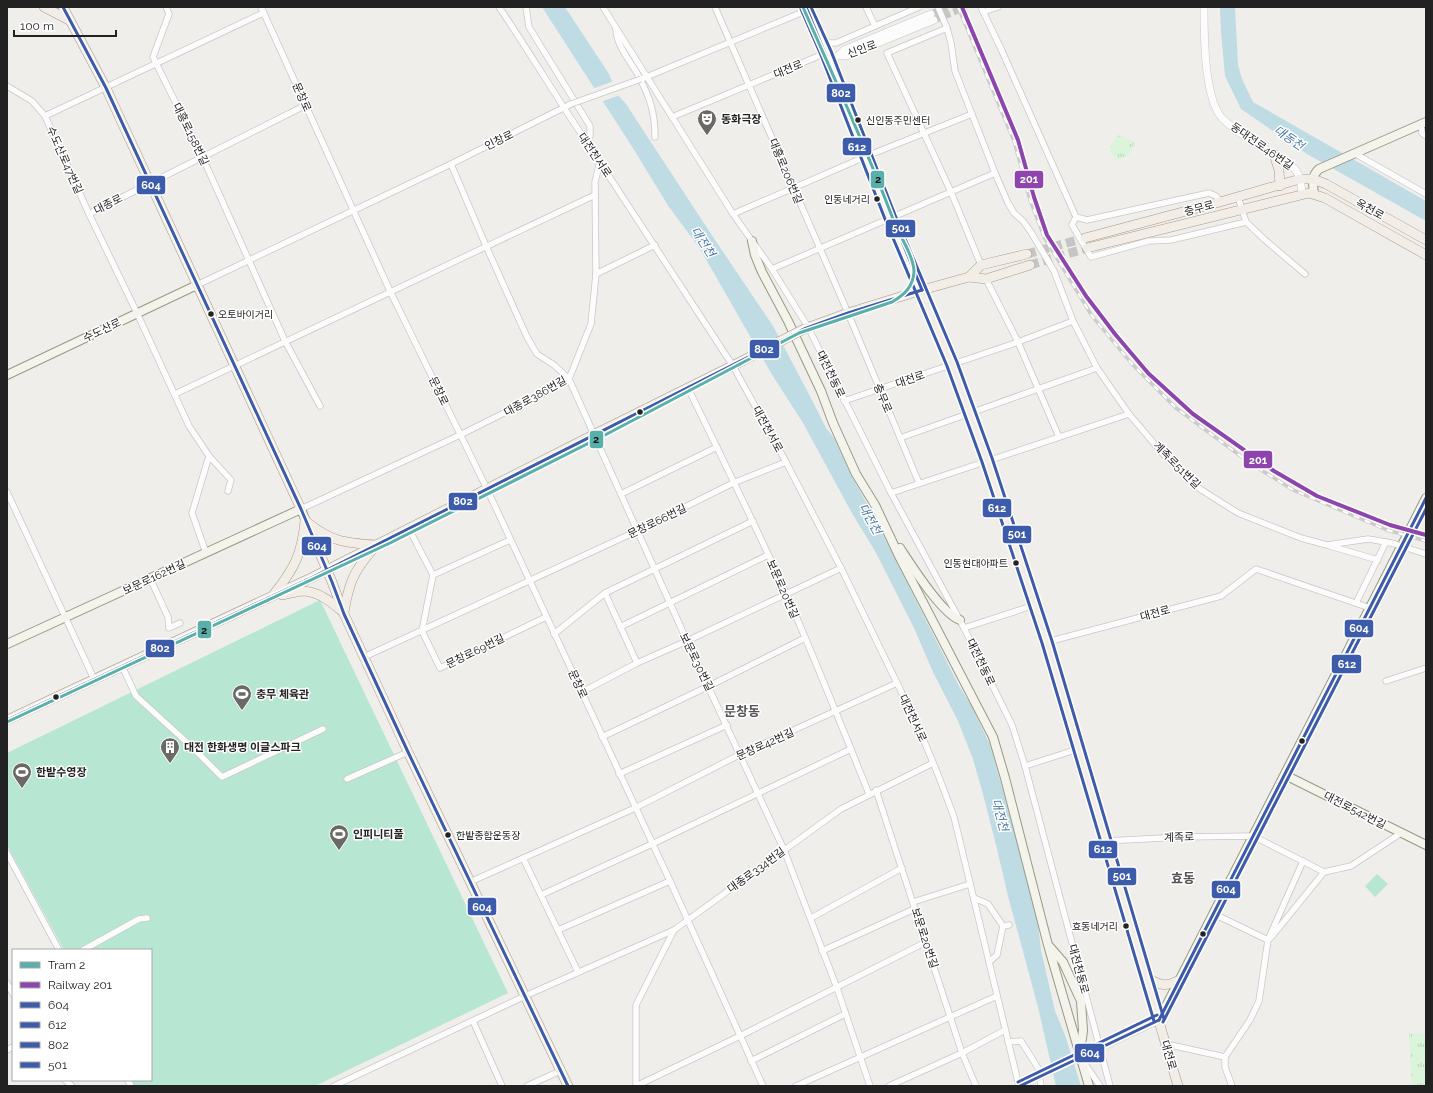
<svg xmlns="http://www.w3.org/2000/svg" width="1433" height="1093" viewBox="0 0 1433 1093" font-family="Raleway,'Noto Sans KR',sans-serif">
<defs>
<pattern id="park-tufts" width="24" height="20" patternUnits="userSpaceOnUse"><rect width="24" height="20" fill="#daf5da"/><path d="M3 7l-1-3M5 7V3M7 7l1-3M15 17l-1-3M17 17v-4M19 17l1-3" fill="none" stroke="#bbd2bb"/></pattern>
</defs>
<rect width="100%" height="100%" fill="#f0eeeb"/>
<g fill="url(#park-tufts)">
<path d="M1117,135L1135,142L1128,156L1117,160L1109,151Z"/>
<path d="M1409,1033L1426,1034V1086H1412Z"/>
</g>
<g fill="#b7e6d2">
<path d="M320,600L508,993L315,1086H134L131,1080H151V950H64L7,845V753Z"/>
<path d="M1377,874L1388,884L1375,897L1365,886Z"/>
</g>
<g fill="#bfdbe3">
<path d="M542,7H565L609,74L617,94L626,104L713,237L773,326L813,402L826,428L834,438L853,479L871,511L959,686L972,707L990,745L1008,808L1012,817L1037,915L1041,950L1055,1011L1065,1035L1081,1086H1056L1038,1007L1008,896L997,849L983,794L973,759L958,721L933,672L914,628L875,551L853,515L803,423L771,373L707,261L698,246L669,207L631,145Z"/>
<path d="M1220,7H1235L1238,65L1242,79L1253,102L1426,201V221L1307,154L1241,109L1225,76L1221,32Z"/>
</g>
<path fill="#f0eeeb" d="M614,81L616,87L621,95L600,102L592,89Z"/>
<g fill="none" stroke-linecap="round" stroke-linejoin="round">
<g stroke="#c7c5c3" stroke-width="7" stroke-dasharray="7 3.5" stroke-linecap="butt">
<path d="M931,14L948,7"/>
<path d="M934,20L966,7"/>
</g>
<g stroke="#c7c5c3" stroke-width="9" stroke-dasharray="9 4.5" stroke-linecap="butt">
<path d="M1027,254L1085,238"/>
<path d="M1030,265L1087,248"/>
</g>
<defs>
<g id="minor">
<path d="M166,7L169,14L153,57L202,156L285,341L320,406"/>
<path d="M261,7L390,291L487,489L670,881L763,1086"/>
<path d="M499,7C529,51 556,97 586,141L733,366L786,462L841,568L917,724L939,777L954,817L1019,1086"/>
<path d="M526,7L529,27L590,126V136L586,141"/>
<path d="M603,7L733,214L772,269L808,327L891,493L964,628L1012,725L1025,766L1110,1086"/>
<path d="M715,7L848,313L919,483"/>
<path d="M866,7L875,26"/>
<path d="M938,7L947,28L951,43L955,71L995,173L1008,203L1014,213L1023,221L1031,232L1054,271L1073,321L1097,368L1129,414L1163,454L1200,489L1238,513L1301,538L1327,545L1368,539L1386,542L1395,544"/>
<path d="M981,7L1002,51L1076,217L1072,225L1091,257L1149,241L1171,240L1246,222"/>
<path d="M983,12L998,7"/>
<path d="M616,28C616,46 630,60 638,75C650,97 655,113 655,137"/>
<path d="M947,28L887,53L951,192L981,265"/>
<path d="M820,38L830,43H836L919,7"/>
<path d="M644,78L808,10"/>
<path d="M7,86L32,101L45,116L89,214L137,313L189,426L209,456L231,480L228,491"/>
<path d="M45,116L263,13"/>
<path d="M672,117L826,53"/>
<path d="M1421,124L1422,133L1426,136"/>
<path d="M1354,153L1426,194"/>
<path d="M451,164L486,246L527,337L537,354L554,365L569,379L687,641L784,850L837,988L870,1086"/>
<path d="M1238,197L1246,222L1265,240L1305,274"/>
<path d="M89,214L306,105"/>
<path d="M733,214L867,156L972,114"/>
<path d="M1076,217L1087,220L1209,193L1216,196L1220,202"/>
<path d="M772,269L995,173"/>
<path d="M596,274L655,245"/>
<path d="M986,279L1018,342L1059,437"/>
<path d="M197,285L451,164L571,104"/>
<path d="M688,388C721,456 755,524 786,593C815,659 842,727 869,794"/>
<path d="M175,394L595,195"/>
<path d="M844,401L1018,342L1073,321"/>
<path d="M900,438L1097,368"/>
<path d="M7,492L94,679"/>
<path d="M891,493L1129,414"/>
<path d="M621,494L717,447"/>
<path d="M301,509L460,435L542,394L569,379L591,324L596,274L595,182L600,161"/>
<path d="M409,529L433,575"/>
<path d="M1330,546L1378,560"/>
<path d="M1407,548L1426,554"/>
<path d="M206,553L192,513L209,456"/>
<path d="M433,575L422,631L440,668L546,617"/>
<path d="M433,575L510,540"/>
<path d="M150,578L168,617L169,628L180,623"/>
<path d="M605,593L637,663"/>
<path d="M1356,603L1386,542"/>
<path d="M620,627L768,555"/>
<path d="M964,628L1035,605"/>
<path d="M554,634L605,593L753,521"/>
<path d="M1047,642L1221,596L1256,569L1370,608"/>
<path d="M364,657L637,531L733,483L786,462"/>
<path d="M122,666L136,696L192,747L222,777L323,729"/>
<path d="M1386,681L1426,668"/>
<path d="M582,692L637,663L687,641L841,568"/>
<path d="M602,737L709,686L805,638"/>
<path d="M1025,766L1078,749"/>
<path d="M619,774L727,725"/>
<path d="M347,779L408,752"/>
<path d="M876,790L962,1053L976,1086"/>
<path d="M1105,841L1182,837L1253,836L1324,872"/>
<path d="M7,853L59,950"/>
<path d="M523,858L578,972"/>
<path d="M470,882L635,808L741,754L897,683"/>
<path d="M541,895L652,844L851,749"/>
<path d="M974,898L988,904L1003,926L997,955L989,962"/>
<path d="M913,902L970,884"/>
<path d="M1214,914L1268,940L1303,861"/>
<path d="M811,918L902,868"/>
<path d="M1003,926L1009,925"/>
<path d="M558,930L670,881"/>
<path d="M83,950L139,919L147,918"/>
<path d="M822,951L914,909"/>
<path d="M7,983L13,994"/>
<path d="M473,1021L502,1086"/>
<path d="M1008,1042L1021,1041L1038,1068L1041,1086"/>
<path d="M1166,1044L1225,1057"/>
<path d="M7,1050L13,1047"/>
<path d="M751,1061L845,1014"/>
<path d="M1085,1064L1100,1086"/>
<path d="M65,1080L72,1086"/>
<path d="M128,1080L131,1086"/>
<path d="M334,1086L525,996L674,930L841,809L933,763"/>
<path d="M527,1086L560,1071"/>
<path d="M636,1086L740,1036L926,942"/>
<path d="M636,1086V1005L674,930"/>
<path d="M796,1086L997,996"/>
<path d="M889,1086L962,1053L1005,1030"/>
<path d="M1232,1086L1225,1067V1057L1250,1020L1259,1001L1268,940L1273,935L1324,872L1351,866L1401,833"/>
</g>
<g id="tertiary">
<path d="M1204,7C1204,34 1204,98 1222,118C1242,138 1270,151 1293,167C1301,175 1301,184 1302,194"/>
<path d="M839,55L846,56L934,20"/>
<path d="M828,60L839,55L844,50L931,14"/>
<path d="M1090,1052L1159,1020"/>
</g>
<g id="secondary">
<path d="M1314,194C1313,184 1311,176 1319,169L1426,122"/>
<path d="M752,241L755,255L762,272L788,321L821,391L833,423L856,474L875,505L900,558L993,737L1005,778L1048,945L1089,1086"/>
<path d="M7,375L197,285"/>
<path d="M900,548C911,565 942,614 960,620"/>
<path d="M7,644L301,509L305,519"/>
<path d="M1285,775L1426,845"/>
<path d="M1050,947L1063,962L1081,1001L1083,1030L1082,1039L1078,1047"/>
<path d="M1159,1020L1426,498"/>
</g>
<g id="primary">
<path d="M44,7L69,20"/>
<path d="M63,7L106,88L301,509"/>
<path d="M806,7L826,53L890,217L952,364L987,460L1047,642L1178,1086"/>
<path d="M1274,154L1279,170L1280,186"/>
<path d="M1085,238L1220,202L1300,179H1313L1326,184L1426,240"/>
<path d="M1087,248L1309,193L1325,198L1426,255"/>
<path d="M969,277L981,265L1027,254"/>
<path d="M804,329L848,313L922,290L969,277L986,279L1030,265"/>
<path d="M305,519L332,582L344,614L408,752L568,1086"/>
<path d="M307,522C331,542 346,543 376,545"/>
<path d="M274,594C295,568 302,553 305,521"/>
<path d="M282,595C289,594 297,591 304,591C320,592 332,603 343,612"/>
<path d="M344,612C349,583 353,572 373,549"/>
<path d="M7,720L313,577L593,435L742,361"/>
<path d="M1147,978C1162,986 1165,987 1180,980"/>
</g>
</defs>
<use href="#minor" stroke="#c9c8c7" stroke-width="7"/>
<use href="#tertiary" stroke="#c9c8c7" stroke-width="8"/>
<use href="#secondary" stroke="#999a82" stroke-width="10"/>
<use href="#primary" stroke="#a79c86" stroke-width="10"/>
<use href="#minor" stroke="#fdfcfc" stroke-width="5.5"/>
<use href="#tertiary" stroke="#fdfcfc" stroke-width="7"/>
<use href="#secondary" stroke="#f4f4ed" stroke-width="8"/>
<use href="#primary" stroke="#f3ede7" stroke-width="9"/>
<defs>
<path id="rail" d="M958,7L1014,141L1030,200L1044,237L1092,316L1132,364L1176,408L1250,463L1293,490L1387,530L1426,541"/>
</defs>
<use href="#rail" stroke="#ccc" stroke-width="3.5"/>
<use href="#rail" stroke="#fff" stroke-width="2" stroke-dasharray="6" stroke-linecap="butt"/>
<defs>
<g id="minor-bridge">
<path d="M571,104L641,79"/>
<path d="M1395,544L1407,548"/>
</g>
<path id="tertiary-bridge" d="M1023,1084L1090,1052"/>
<path id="primary-bridge" d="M742,361L804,329"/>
</defs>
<use href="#minor-bridge" stroke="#c9c8c7" stroke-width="7" stroke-linecap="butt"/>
<use href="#tertiary-bridge" stroke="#c9c8c7" stroke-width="8" stroke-linecap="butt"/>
<use href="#primary-bridge" stroke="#a79c86" stroke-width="10" stroke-linecap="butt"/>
<use href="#minor-bridge" stroke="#fdfcfc" stroke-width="5.5"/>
<use href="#tertiary-bridge" stroke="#fdfcfc" stroke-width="7"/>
<use href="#primary-bridge" stroke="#f3ede7" stroke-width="9"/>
<defs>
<g id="bus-1">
<path d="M63,7L106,88L301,509L332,582L344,614L408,752L568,1086"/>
<path d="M1159,1020L1426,498"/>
<path d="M1020,1086L1159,1020"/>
</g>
<g id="bus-2">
<path d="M801,9L821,55L885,219L947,366L982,462L1042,643L1154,1021"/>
<path d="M1163,1022L1426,509"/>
</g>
<g id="bus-3">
<path d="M806,7L922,290"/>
<path d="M7,720L313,577L804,329L848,313L922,290"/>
</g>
<g id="bus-4">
<path d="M811,7L831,51L895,215L957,362L992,458L1052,641L1164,1019"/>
<path d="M1018,1082L1157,1015"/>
</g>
</defs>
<use href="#bus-1" stroke="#fff" stroke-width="6"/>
<use href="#bus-2" stroke="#fff" stroke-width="6"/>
<use href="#bus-3" stroke="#fff" stroke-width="6"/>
<use href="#bus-4" stroke="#fff" stroke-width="6"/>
<use href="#bus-1" stroke="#3d5bab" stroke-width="3"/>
<use href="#bus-2" stroke="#3d5bab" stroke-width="3"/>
<use href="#bus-3" stroke="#3d5bab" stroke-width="3"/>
<use href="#bus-4" stroke="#3d5bab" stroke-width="3"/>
<defs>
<path id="rail-1" d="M962,7L1018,140L1034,197L1047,235L1086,296L1115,334L1148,373L1193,414L1274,471L1317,496L1390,525L1426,535"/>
</defs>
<use href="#rail-1" stroke="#fff" stroke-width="7"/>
<use href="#rail-1" stroke="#8e44ad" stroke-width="4"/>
<defs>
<path id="tram-1" d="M7,722L390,543L605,435L799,333L892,302C904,295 913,287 914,272C914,257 900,236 894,222C867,149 834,78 803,7"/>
</defs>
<use href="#tram-1" stroke="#fff" stroke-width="6"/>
<use href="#tram-1" stroke="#59b0aa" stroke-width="3"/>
</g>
<defs>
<symbol id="theatre-pin" viewBox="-11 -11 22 30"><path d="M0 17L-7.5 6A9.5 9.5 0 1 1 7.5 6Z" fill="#6a6968" stroke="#fff"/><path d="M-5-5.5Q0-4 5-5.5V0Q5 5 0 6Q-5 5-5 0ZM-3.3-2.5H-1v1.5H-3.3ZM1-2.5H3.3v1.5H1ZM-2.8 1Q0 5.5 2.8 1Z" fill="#fff"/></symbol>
<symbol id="stadium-pin" viewBox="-11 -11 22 30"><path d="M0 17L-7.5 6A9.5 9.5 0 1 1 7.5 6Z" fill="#6a6968" stroke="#fff"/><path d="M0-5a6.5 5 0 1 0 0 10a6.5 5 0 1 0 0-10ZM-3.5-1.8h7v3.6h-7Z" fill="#fff"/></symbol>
<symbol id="building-pin" viewBox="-11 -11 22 30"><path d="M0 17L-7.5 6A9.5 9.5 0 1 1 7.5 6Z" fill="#6a6968" stroke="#fff"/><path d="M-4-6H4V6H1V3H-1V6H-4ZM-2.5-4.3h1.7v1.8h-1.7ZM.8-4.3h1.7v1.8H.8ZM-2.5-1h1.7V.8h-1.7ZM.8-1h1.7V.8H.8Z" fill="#fff"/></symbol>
</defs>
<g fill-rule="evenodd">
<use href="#theatre-pin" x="696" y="108" width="22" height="30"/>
<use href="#stadium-pin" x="231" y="683" width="22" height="30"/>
<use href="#building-pin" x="159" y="736" width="22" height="30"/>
<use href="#stadium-pin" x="11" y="761" width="22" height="30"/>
<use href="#stadium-pin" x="328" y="823" width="22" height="30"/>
</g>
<g fill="#222" stroke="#fff" stroke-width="1.5">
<circle cx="858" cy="120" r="3.5"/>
<circle cx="877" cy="199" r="3.5"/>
<circle cx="211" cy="314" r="3.5"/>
<circle cx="640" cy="412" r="3.5"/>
<circle cx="1016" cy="563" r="3.5"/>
<circle cx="56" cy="697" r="3.5"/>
<circle cx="1302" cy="741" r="3.5"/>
<circle cx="448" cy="835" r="3.5"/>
<circle cx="1126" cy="926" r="3.5"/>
<circle cx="1203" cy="934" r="3.5"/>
</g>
<g text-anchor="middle" stroke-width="3" stroke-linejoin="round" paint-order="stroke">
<g font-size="10" fill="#222" stroke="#fff" text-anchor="start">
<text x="866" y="124">신인동주민센터</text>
<text x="870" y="203" text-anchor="end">인동네거리</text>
<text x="218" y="318">오토바이거리</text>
<text x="1008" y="567" text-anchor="end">인동현대아파트</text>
<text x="456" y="839">한밭종합운동장</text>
<text x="1118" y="930" text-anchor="end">효동네거리</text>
</g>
<g font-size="11" fill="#222" stroke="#fff">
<text transform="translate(862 49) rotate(-20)" y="4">신인로</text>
<text transform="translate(788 69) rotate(-22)" y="4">대전로</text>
<text transform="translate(302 97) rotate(66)" y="4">문창로</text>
<text transform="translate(191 134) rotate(64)" y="4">대흥로158번길</text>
<text transform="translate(499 140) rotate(-26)" y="4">인창로</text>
<text transform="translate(1262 146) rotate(35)" y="4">동대전로46번길</text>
<text transform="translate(595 155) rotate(56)" y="4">대전천서로</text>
<text transform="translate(65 160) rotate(66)" y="4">수도산로47번길</text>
<text transform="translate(786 171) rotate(67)" y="4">대흥로206번길</text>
<text transform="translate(108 204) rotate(-27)" y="4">대종로</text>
<text transform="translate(1199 208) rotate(-15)" y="4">충무로</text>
<text transform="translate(1370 209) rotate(29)" y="4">옥천로</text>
<text transform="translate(102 330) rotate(-25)" y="4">수도산로</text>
<text transform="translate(831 374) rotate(64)" y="4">대전천동로</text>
<text transform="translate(910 379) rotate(-19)" y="4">대전로</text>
<text transform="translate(439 391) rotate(64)" y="4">문창로</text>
<text transform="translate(535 396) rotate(-29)" y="4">대종로386번길</text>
<text transform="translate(883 398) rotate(67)" y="4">충무로</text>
<text transform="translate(768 429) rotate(61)" y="4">대전천서로</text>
<text transform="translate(1177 465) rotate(45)" y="4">계족로51번길</text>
<text transform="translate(657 521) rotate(-26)" y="4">문창로66번길</text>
<text transform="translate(154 577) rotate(-25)" y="4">보문로162번길</text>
<text transform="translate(783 589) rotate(66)" y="4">보문로20번길</text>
<text transform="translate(1155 613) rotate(-15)" y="4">대전로</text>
<text transform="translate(475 651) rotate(-26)" y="4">문창로69번길</text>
<text transform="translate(697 662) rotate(64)" y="4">보문로30번길</text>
<text transform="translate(981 662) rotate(64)" y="4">대전천동로</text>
<text transform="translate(578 684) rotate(65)" y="4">문창로</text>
<text transform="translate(913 718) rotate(65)" y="4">대전천서로</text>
<text transform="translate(765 744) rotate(-24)" y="4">문창로42번길</text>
<text transform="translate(1355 810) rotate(27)" y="4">대전로542번길</text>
<text transform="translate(1179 837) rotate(-2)" y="4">계족로</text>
<text transform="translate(756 870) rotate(-36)" y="4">대종로334번길</text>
<text transform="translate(925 938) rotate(72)" y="4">보문로20번길</text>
<text transform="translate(1079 969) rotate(75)" y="4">대전천동로</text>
<text transform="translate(1169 1055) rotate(74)" y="4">대전로</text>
</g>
<g font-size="11" font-weight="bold" fill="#222" stroke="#fff" text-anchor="start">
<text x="721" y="123">동화극장</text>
<text x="256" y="698">충무 체육관</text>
<text x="184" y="751">대전 한화생명 이글스파크</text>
<text x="36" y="776">한밭수영장</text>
<text x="353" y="838">인피니티풀</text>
</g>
<g font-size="12" font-style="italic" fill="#4a7aab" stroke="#fff">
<text transform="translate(1289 138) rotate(34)" y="4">대동천</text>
<text transform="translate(703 242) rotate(57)" y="4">대전천</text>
<text transform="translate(870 519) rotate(61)" y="4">대전천</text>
<text transform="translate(1000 815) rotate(75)" y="4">대전천</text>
</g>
<g font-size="13" font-weight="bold" fill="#555" stroke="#fff">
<text x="742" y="716">문창동</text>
<text x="1183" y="883">효동</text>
</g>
</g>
<g stroke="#fff" stroke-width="1.5">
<rect x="826" y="83" width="30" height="20" rx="4" fill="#3d5bab"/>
<rect x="842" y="137" width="30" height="19" rx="4" fill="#3d5bab"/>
<rect x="1014" y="170" width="30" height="19" rx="4" fill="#8e44ad"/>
<rect x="870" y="170" width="15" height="19" rx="4" fill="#59b0aa"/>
<rect x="136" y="175" width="30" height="20" rx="4" fill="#3d5bab"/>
<rect x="885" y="219" width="31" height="19" rx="4" fill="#3d5bab"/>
<rect x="749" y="339" width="31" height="20" rx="4" fill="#3d5bab"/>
<rect x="589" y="430" width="15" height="19" rx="4" fill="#59b0aa"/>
<rect x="1243" y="450" width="30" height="19" rx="4" fill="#8e44ad"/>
<rect x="448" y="492" width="30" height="19" rx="4" fill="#3d5bab"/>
<rect x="982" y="498" width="30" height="20" rx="4" fill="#3d5bab"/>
<rect x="1002" y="525" width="30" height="19" rx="4" fill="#3d5bab"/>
<rect x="301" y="536" width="31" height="20" rx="4" fill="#3d5bab"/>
<rect x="1344" y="619" width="30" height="19" rx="4" fill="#3d5bab"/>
<rect x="197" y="620" width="15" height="19" rx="4" fill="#59b0aa"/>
<rect x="145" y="639" width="30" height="19" rx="4" fill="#3d5bab"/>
<rect x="1331" y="654" width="31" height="20" rx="4" fill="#3d5bab"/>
<rect x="1088" y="840" width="30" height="19" rx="4" fill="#3d5bab"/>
<rect x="1107" y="867" width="30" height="19" rx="4" fill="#3d5bab"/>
<rect x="1211" y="880" width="30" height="19" rx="4" fill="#3d5bab"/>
<rect x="467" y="897" width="30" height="19" rx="4" fill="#3d5bab"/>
<rect x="1074" y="1043" width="31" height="20" rx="4" fill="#3d5bab"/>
</g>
<g font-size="11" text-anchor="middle" font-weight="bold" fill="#fff">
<text x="841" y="97">802</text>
<text x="857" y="151">612</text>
<text x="1029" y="183">201</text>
<text x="151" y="189">604</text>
<text x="901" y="232">501</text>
<text x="764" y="353">802</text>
<text x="1258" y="464">201</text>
<text x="463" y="505">802</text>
<text x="997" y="512">612</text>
<text x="1017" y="538">501</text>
<text x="317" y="550">604</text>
<text x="1359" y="632">604</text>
<text x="160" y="652">802</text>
<text x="1347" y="668">612</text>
<text x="1103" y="853">612</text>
<text x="1122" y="880">501</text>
<text x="1226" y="893">604</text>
<text x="482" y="911">604</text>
<text x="1090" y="1057">604</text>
</g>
<g font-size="11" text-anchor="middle" font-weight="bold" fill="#111">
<text x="878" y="183">2</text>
<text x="596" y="443">2</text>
<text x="204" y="634">2</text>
</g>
<rect width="1433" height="1093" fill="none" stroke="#222222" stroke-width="16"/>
<rect x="12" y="949" width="140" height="132" fill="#ffffff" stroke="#a7a7a7"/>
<rect x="20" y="962" width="20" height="6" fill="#59b0aa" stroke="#a7a7a7"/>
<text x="48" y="969" font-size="12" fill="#222222">Tram 2</text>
<rect x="20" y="982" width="20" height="6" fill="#8e44ad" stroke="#a7a7a7"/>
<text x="48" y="989" font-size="12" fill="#222222">Railway 201</text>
<rect x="20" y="1002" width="20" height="6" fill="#3d5bab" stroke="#a7a7a7"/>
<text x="48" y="1009" font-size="12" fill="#222222">604</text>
<rect x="20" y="1022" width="20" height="6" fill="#3d5bab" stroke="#a7a7a7"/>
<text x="48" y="1029" font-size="12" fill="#222222">612</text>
<rect x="20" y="1042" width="20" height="6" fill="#3d5bab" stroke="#a7a7a7"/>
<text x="48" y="1049" font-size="12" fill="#222222">802</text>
<rect x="20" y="1062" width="20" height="6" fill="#3d5bab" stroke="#a7a7a7"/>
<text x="48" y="1069" font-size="12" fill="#222222">501</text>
<path d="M14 30v6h102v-6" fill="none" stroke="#222222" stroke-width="2"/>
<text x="20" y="30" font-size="12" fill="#222222" stroke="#ffffff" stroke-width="3" paint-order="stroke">100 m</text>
</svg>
